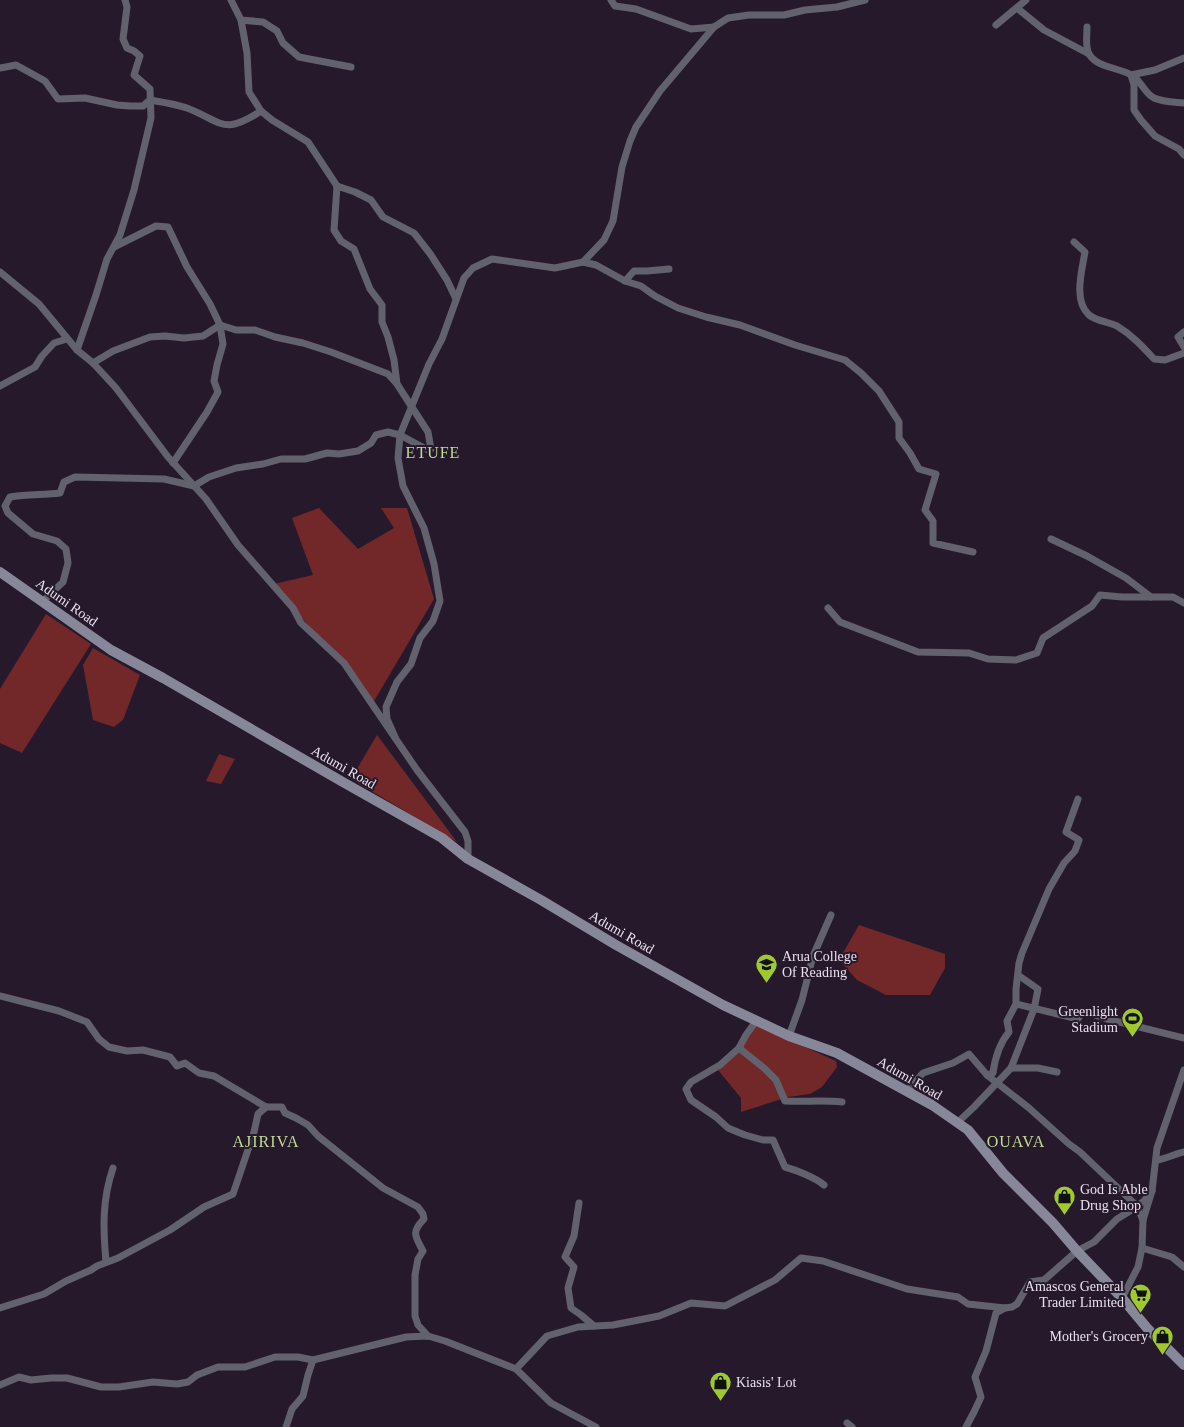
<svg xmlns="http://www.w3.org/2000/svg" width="1184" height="1427" viewBox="0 0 1184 1427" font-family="'Times New Roman',serif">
<rect width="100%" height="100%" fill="#26192c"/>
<g fill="#722728">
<path d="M319,508L358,549L394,528L381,508H407L434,599L373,703L274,584L313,575L292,518Z"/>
<path d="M46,614L91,644L22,753L0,743V689Z"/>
<path d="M93,648L140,675L123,720L114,727L93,720L83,665Z"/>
<path d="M377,735L457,842L351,779Z"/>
<path d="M219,754L235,759L221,784L206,781Z"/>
<path d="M859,925L945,954V968L930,995H886L857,980L839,960Z"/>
<path d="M758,1026L836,1061L837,1067L822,1087L810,1094L788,1097L741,1112V1098L718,1070L736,1055L751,1027Z"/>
</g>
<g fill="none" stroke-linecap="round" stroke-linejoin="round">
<g stroke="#61626d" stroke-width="7">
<path d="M231,0L241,20L263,22L277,31L283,43L299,57L351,67"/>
<path d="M611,0L615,6L636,9L691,29L714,27L728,18L749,15H784L805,10L837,7L865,0"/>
<path d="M1017,8L1044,30L1089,54"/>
<path d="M241,20L247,53L249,92L261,111L272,120L308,142L337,186L355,192L371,200L383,217L414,233L431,255L447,280L456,299"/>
<path d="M996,25L1026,0"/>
<path d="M1087,27C1087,35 1085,47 1089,54C1098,69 1120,67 1133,76C1141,81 1145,94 1154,98C1163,102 1174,102 1184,103"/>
<path d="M1184,58L1155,70L1131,75L1134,85V110L1141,120L1155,136L1179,149L1184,155"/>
<path d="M0,68L16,65L27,71L45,81L58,99L85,98L117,105L130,106H143L150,100C162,102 176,104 187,108C223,122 223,136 261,111"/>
<path d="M1074,242L1085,252C1082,270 1073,301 1089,315C1096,321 1109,322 1117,326C1132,335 1143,347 1154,359L1165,360L1184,353"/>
<path d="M114,247L156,226L168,227L187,267L210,304L220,325L223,344L217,365L214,381L218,392L207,412L173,463"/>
<path d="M583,262L596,265L625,281L634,271H647L669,269"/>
<path d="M0,272L39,304L77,350L93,363L116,388L168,457L206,499L238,545L293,608L301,623L344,663L417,770L465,832L468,841V859"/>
<path d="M625,281L641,286L655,296L678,308L706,317L740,325L795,345L845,360L861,373L879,391L899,422V438L910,453L919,469L936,474L925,510L933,521V543L973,552"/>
<path d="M1184,332L1178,337L1184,347"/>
<path d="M77,350L96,295L107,259L120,235L134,190L151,118L150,89L134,75L140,56L134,51L127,48L123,39L127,7L125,0"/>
<path d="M93,363L113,351L150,337L165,336L184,338L203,336L220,325L236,330H255L275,337L303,343L331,352L388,374L397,384"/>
<path d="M0,386L35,367L42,356L54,343L67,339"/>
<path d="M1051,539L1087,556L1126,578L1151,597"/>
<path d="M42,602L63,582L68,563L66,549L57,541L33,534L8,513L5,506L10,497C27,494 44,495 60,493L64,482L75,477L164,479L194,486L209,477L236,468L263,464L281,459H305L327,453L339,454L358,451L371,443L376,435L388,432L400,435L428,450L431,449L428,432L397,384L394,360L388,337L382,322V305L370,289L354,249L341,241L334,230L337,186"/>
<path d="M828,608L840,622L918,652L969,653L988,659L1016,660L1037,653L1043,638L1092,606L1100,595L1122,597H1173L1184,603"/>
<path d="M395,737L387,719L386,707L397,682L411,664L420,638L433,621L440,601L434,564L424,528L403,486L398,458L400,435L429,364L442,339L464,278L473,268L492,259L555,268L583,262L604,240L613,221L622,167L630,141L636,127L660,91L714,27"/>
<path d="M0,996L59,1011L87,1022L99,1039L109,1047L127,1051L143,1050L170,1057L177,1066L185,1063L199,1073L214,1076L266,1107H282L285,1113L296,1118L308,1125L318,1136L383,1188L418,1207L423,1214L424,1219C411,1232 415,1236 423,1251L418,1259L415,1275V1316L418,1325L428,1336"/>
<path d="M1016,1004L1078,1019L1083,1011L1107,1019L1184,1038"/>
<path d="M756,1021L746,1035L739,1048L720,1065L691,1082L686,1089L691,1100L716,1117L728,1128L745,1135L763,1140H773L785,1167C796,1170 816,1178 824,1185"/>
<path d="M789,1036L802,1000L813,956L831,915"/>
<path d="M739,1048L764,1068L776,1080L785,1101C804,1102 823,1100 842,1102"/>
<path d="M1011,1068H1038L1057,1072"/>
<path d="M987,1075L1029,1108L1069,1144L1080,1152L1137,1206L1143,1220"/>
<path d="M907,1091L923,1073L953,1063L969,1054L987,1075L993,1073C995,1058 999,1044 1009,1032L1007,1021L1016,1004V989L1019,963L1022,953L1049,889L1064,863L1075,851L1079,840L1066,832L1078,799"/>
<path d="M957,1123L974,1107L1011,1068L1034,1009L1038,989L1018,975"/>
<path d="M1157,1160C1166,1159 1174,1154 1184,1152"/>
<path d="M579,1203L574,1236L565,1257L574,1267L568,1288L571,1308L581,1315L594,1326"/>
<path d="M1142,1248L1172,1257L1184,1267"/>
<path d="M106,1262C103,1229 102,1200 113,1168"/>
<path d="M1122,1298L1138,1267L1142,1248L1143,1220L1152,1191L1157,1148L1184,1070"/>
<path d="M0,1308L44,1294L66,1281L91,1270L97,1266L118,1258L170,1230L204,1207L233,1194L254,1132L258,1114L266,1107"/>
<path d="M516,1369L547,1336L578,1327L613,1325L659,1316L691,1303L725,1306L775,1280L801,1258L823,1261L907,1289L958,1297L968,1304L1005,1308L1012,1307L1017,1304L1030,1282L1044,1280L1077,1251L1094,1242L1117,1219L1130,1211L1144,1201L1152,1191"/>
<path d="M0,1385L19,1377L31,1380L51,1378H67L101,1387H119L153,1382L177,1384L188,1382L197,1375L218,1367H245L275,1357H298L313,1360L406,1337L428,1336L445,1341L516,1369L551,1403L596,1427"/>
<path d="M847,1423L852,1427"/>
<path d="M286,1427L292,1409L303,1396L308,1375L313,1360"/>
<path d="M966,1427L974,1412L981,1397L975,1377L986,1351L996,1313L1005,1308"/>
</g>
<path stroke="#86889a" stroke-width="10" d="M0,572L111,650L163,678L341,781L442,838L468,859L541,900L616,945L723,1005L789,1036L837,1053L932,1105L968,1130L1003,1173L1053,1223L1077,1251L1122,1298L1147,1328L1184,1365"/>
</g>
<defs>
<symbol id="school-pin" viewBox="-11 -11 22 30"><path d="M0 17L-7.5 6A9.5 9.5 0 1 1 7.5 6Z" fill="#9fca2d" stroke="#26192c"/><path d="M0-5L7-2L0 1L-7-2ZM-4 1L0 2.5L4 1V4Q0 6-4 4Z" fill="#111"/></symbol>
<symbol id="stadium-pin" viewBox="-11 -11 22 30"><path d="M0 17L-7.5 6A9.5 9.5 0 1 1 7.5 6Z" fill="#9fca2d" stroke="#26192c"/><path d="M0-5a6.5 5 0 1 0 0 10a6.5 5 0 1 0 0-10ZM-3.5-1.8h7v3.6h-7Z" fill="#111"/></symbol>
<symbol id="shop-pin" viewBox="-11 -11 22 30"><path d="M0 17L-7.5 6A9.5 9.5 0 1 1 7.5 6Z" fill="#9fca2d" stroke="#26192c"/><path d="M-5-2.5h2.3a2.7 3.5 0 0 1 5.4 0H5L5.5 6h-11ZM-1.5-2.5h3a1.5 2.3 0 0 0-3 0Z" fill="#111"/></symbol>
<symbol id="supermarket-pin" viewBox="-11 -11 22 30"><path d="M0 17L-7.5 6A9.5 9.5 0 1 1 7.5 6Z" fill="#9fca2d" stroke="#26192c"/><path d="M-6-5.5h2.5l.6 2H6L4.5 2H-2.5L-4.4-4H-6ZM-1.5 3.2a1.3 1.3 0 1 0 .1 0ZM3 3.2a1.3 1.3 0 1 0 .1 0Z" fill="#111"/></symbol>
</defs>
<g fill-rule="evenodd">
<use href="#school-pin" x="754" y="952" width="25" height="34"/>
<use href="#stadium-pin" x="1120" y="1006" width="25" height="34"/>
<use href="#shop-pin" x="1052" y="1184" width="25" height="34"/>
<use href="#supermarket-pin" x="1128" y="1282" width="25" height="34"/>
<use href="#shop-pin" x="1150" y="1324" width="25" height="34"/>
<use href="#shop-pin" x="708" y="1370" width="25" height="34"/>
</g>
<g text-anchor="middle" stroke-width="4" stroke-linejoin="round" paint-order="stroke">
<g font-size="14" fill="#e9e0ed" stroke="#26192c">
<text transform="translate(67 602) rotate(35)" y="5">Adumi Road</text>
<text transform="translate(344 767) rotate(30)" y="5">Adumi Road</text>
<text transform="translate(622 932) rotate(30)" y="5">Adumi Road</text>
<text transform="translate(910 1078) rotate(30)" y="5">Adumi Road</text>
</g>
<g font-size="14" fill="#e9e0ed" stroke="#26192c" text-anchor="start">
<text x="782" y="961">Arua College<tspan x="782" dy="16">Of Reading</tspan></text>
<text x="1118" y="1016" text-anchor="end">Greenlight<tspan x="1118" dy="16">Stadium</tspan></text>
<text x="1080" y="1194">God Is Able<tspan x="1080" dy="16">Drug Shop</tspan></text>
<text x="1124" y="1291" text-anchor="end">Amascos General<tspan x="1124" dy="16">Trader Limited</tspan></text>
<text x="1148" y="1341" text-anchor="end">Mother's Grocery</text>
<text x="736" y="1387">Kiasis' Lot</text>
</g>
<g font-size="16" letter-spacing="1" fill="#c2db92" stroke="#26192c">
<text x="433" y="458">ETUFE</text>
<text x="266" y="1147">AJIRIVA</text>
<text x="1016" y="1147">OUAVA</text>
</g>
</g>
</svg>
